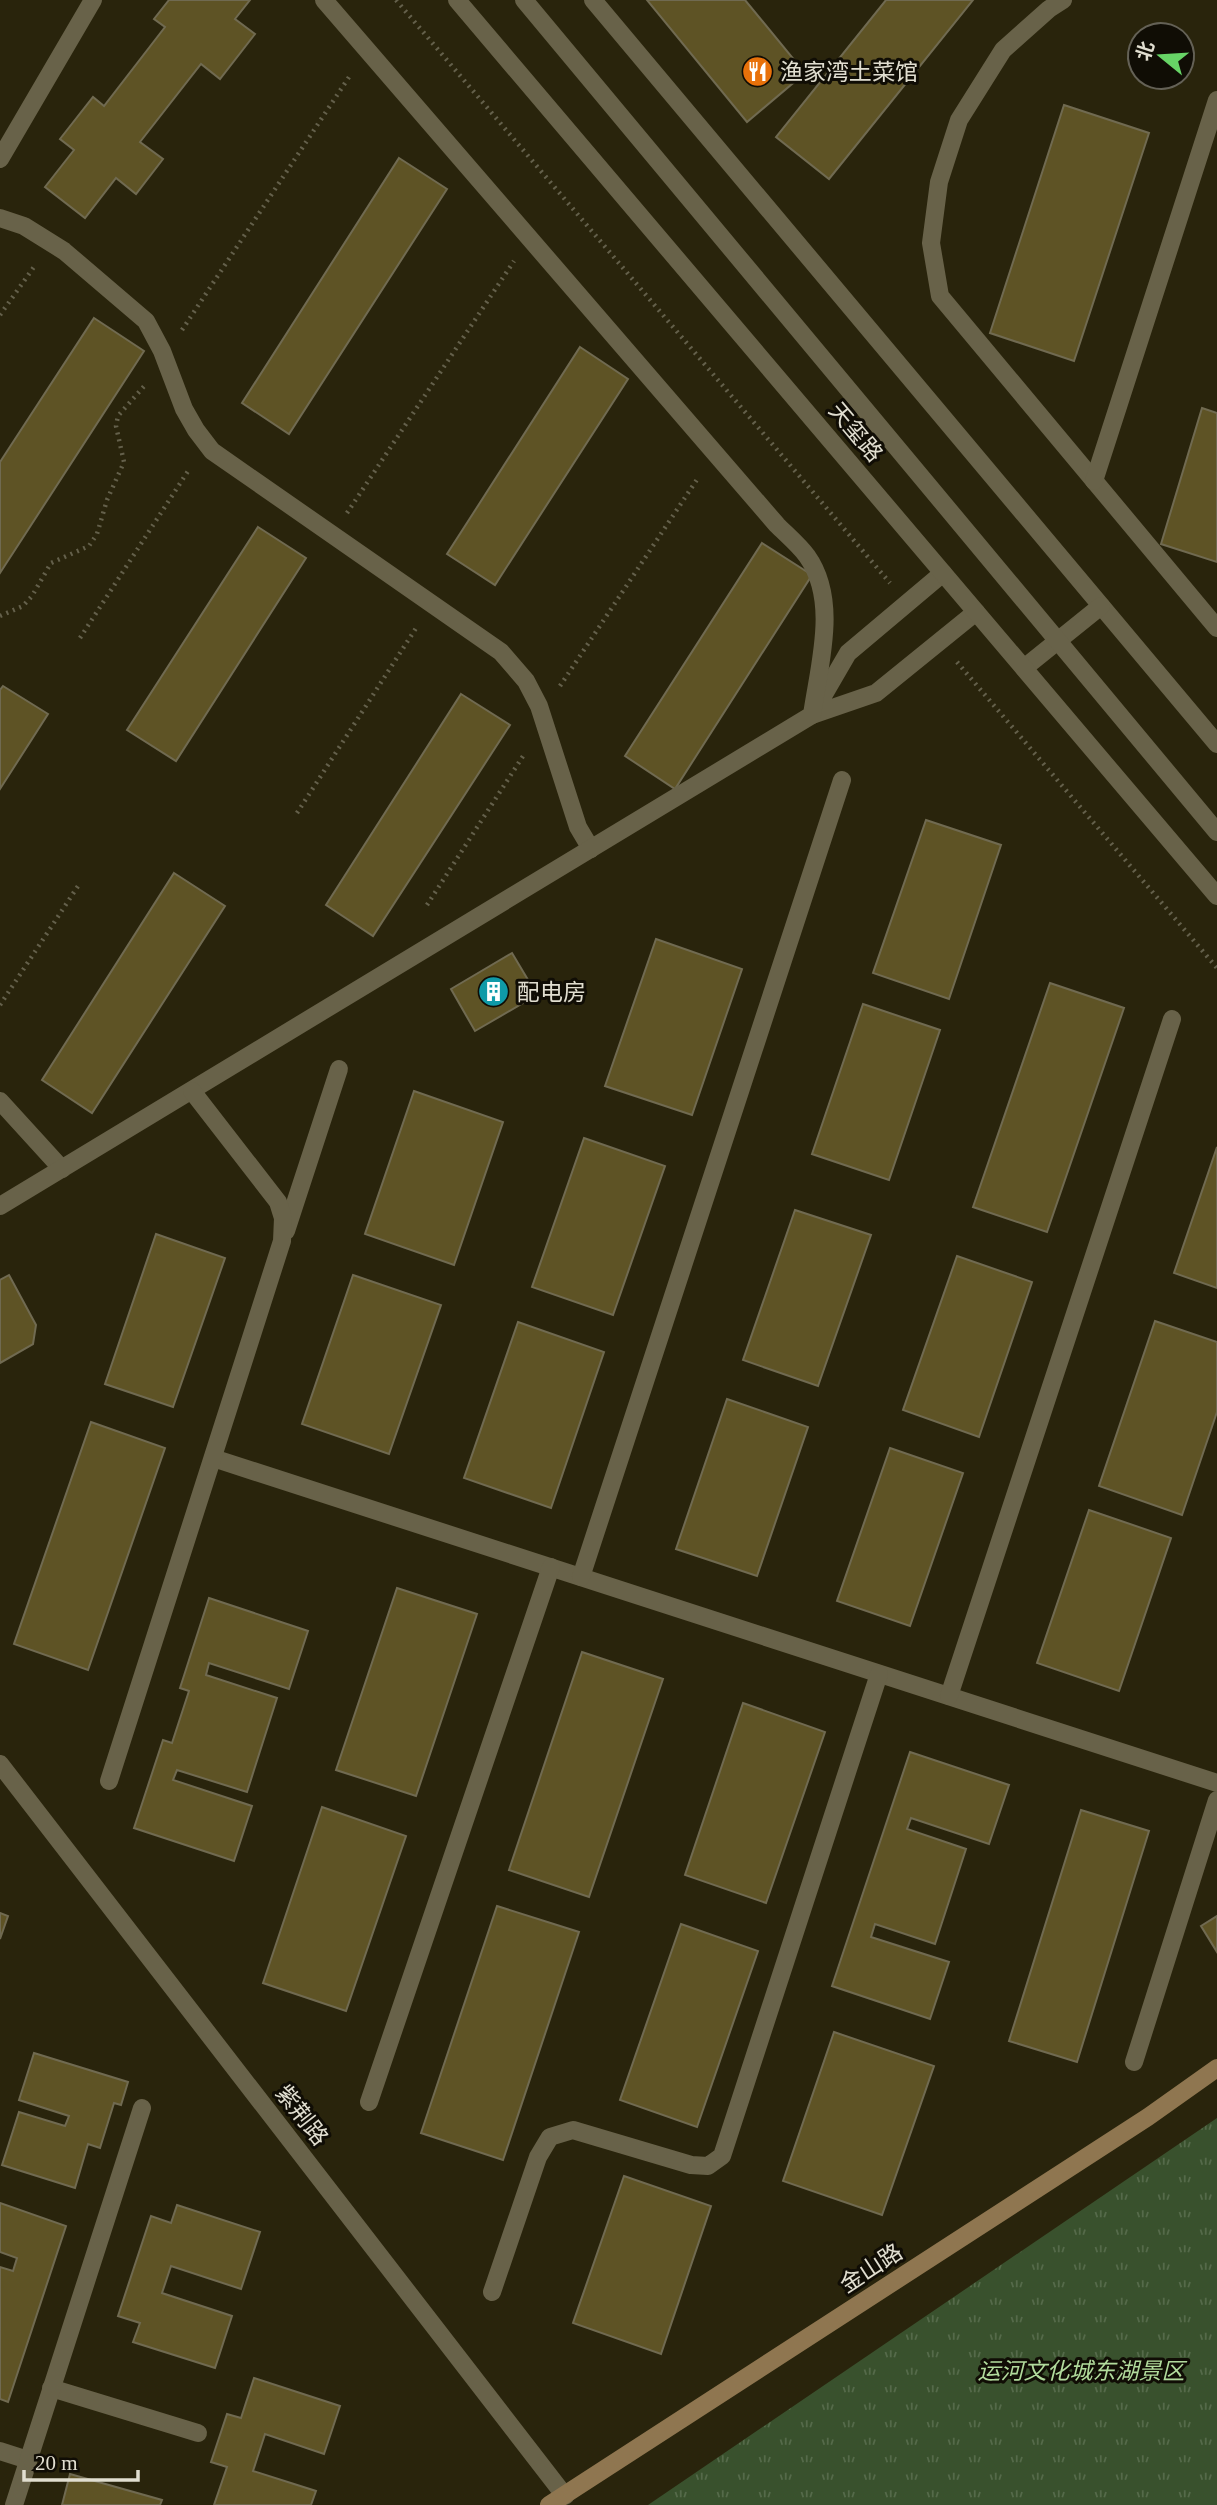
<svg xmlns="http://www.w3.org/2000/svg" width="1217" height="2505" viewBox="0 0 1217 2505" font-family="'Times New Roman','Noto Sans SC',serif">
<defs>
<pattern id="park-tufts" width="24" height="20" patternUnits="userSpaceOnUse" patternTransform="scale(1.75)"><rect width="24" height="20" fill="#39512d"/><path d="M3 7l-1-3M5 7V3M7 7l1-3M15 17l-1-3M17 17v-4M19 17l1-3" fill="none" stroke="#556a4a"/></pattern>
</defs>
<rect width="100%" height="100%" fill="#29240c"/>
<path fill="url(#park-tufts)" d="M1217,2118V2505H648Z"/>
<g fill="#5e5325" stroke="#706a51" stroke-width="2">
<path d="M169,0H250L235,19L255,34L220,79L201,64L140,142L163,159L136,194L116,178L85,218L45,187L74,150L60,139L93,97L104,106L165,27L154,19Z"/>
<path d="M647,0H745L805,73L747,122Z"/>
<path d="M886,0H973L829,179L776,137Z"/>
<path d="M1064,105L1149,133L1074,361L990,333Z"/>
<path d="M399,158L447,189L289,434L242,403Z"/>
<path d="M94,318L144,351L0,573V462Z"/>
<path d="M580,347L628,379L495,585L447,554Z"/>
<path d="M1202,408L1217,413V562L1161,544Z"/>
<path d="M258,527L306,558L176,761L127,730Z"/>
<path d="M762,543L812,575L675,789L625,756Z"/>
<path d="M3,686L48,714L0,789V690Z"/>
<path d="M461,694L510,725L373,936L326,905Z"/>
<path d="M926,820L1001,845L949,999L873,973Z"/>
<path d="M174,873L225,906L92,1113L42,1080Z"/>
<path d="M656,939L742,969L692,1115L605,1086Z"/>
<path d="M512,953L537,995L475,1031L451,989Z"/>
<path d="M1050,983L1124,1008L1047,1232L973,1207Z"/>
<path d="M863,1004L940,1030L889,1180L812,1154Z"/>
<path d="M414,1091L503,1122L454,1265L365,1234Z"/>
<path d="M584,1138L665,1166L613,1315L532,1287Z"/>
<path d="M1217,1147V1288L1174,1273Z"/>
<path d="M795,1210L871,1235L818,1386L743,1360Z"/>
<path d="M156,1234L225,1258L173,1407L105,1384Z"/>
<path d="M957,1256L1032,1282L979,1437L903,1410Z"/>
<path d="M9,1275L36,1325L33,1344L0,1363V1280Z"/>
<path d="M353,1275L441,1305L389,1454L302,1424Z"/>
<path d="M1155,1321L1217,1342V1412L1182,1515L1099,1486Z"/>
<path d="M518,1322L604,1352L551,1508L464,1478Z"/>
<path d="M727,1399L808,1427L757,1576L676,1549Z"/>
<path d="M91,1422L165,1448L88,1670L14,1644Z"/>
<path d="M890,1448L963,1473L910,1626L837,1601Z"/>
<path d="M1089,1510L1171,1538L1119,1691L1037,1663Z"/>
<path d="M397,1588L477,1614L416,1796L336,1770Z"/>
<path d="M209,1598L308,1631L289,1689L209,1663L206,1675L277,1698L247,1792L177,1770L173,1780L252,1806L234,1861L134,1828L163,1740L172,1743L189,1691L180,1688Z"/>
<path d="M582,1652L663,1679L589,1897L509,1870Z"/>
<path d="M743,1703L825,1732L766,1903L685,1875Z"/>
<path d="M910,1752L1009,1785L989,1844L911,1818L907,1829L966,1849L935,1944L875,1924L871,1937L949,1962L930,2019L832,1986Z"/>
<path d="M322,1807L406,1836L346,2011L263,1983Z"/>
<path d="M1081,1810L1149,1831L1077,2062L1009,2041Z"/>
<path d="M497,1906L579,1932L503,2160L421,2133Z"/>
<path d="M0,1913L8,1916L0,1939Z"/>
<path d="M1217,1916V1952L1201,1926Z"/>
<path d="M681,1924L758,1951L697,2127L620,2100Z"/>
<path d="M834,2032L934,2066L882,2215L783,2181Z"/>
<path d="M34,2053L128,2082L121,2105L114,2103L100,2148L88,2144L75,2188L2,2165L19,2112L65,2126L69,2116L19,2100Z"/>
<path d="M624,2176L711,2206L661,2354L573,2323Z"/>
<path d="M0,2203L66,2226L8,2402L0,2399V2267L13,2271L17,2258L0,2252Z"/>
<path d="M177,2205L260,2232L241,2289L171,2266L162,2293L232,2316L215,2368L133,2342L140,2323L118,2316L151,2216L171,2223Z"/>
<path d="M254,2378L340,2406L324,2454L265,2434L253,2471L316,2491L311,2505H214L227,2467L211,2462L227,2414L241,2418Z"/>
<path d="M70,2474L162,2500L160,2505H62Z"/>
</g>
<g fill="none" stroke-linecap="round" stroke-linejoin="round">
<g stroke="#64604b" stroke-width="4.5" stroke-dasharray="2 5" stroke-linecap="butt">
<path d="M396,0L890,583"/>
<path d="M0,315L36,264"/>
<path d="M182,330L351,74"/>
<path d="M347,513L514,261"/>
<path d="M0,616L23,606L32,596L51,563L89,546L97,534L107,500L124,462L116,426L118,416L146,384"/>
<path d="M80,638L190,468"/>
<path d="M957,662L1217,968"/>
<path d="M560,686L698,478"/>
<path d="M297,813L418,625"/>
<path d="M427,905L525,753"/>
<path d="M0,1005L80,883"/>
</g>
<g stroke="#686249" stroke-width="18">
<path d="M593,0L1217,744"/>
<path d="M1063,0L1049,9L1003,50L959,120L939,182L931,243L940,296L1217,628"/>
<path d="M0,159L93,0"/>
<path d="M0,218L24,226L64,251L146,321L162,351L184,409L196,430L212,451L501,652L526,681L539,706L578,827L591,849"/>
<path d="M1094,481L1217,100"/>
<path d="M943,573L848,653L812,715L876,693L976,612"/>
<path d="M1024,668L1101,606"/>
<path d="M0,1101L62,1169"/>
<path d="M0,1206L812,715C819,665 839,601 807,556C799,545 787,535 777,525L324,0"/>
<path d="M286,1231L339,1069"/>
<path d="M213,1458L1217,1783"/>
<path d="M581,1577L842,780"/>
<path d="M949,1696L1172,1019"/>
<path d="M109,1781L282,1241L283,1218L278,1202L192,1091"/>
<path d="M1134,2062L1217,1800"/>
<path d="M369,2102L551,1567"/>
<path d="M492,2292L538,2157L550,2137L573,2130L691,2165L708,2166L722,2156L879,1674"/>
<path d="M51,2388L198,2433"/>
<path d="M0,2451L28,2460"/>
<path d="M14,2505L142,2108"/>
</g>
<g stroke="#686249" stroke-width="18">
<path d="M457,0L1217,896"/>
<path d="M524,0L1217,832"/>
<path d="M0,1764L565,2496"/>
</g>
<path stroke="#8f7650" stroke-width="18" d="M549,2505L1148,2117L1217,2068"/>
</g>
<defs>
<symbol id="restaurant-disc" viewBox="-11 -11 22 22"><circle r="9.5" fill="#e8710a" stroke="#100d05"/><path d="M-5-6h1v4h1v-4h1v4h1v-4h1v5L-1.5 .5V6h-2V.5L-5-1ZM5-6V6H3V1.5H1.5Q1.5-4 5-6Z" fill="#fff"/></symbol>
<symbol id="building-disc" viewBox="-11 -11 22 22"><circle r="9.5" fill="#0f9aa8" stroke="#100d05"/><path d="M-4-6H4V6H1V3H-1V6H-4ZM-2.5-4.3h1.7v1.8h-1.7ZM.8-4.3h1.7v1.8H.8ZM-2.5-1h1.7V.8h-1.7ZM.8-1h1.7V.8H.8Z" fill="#fff"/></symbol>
</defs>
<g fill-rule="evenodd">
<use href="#restaurant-disc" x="740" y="54" width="35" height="35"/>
<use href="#building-disc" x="476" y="974" width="35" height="35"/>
</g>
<g text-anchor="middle" stroke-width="6" stroke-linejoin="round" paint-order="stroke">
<g font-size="23" fill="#e1ded0" stroke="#100d05" text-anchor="start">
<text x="780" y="80">渔家湾土菜馆</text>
<text x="517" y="1000">配电房</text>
</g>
<g font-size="23" fill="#e1ded0" stroke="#100d05">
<text transform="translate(856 432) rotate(50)" y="8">天玺路</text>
<text transform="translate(302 2115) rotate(52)" y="8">紫荆路</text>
<text transform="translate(871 2268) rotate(-33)" y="8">金山路</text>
</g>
<g font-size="23" font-style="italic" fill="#b1db9c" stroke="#100d05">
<text x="1081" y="2379">运河文化城东湖景区</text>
</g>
</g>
<g transform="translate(1161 56) rotate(288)"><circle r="33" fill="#100d05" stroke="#646156" stroke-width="2"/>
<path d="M0-5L12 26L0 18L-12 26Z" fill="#67d466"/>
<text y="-10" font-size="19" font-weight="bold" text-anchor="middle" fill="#e1ded0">北</text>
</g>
<path d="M24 2470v10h114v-10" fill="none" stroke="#e1ded0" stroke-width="3.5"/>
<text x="35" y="2470" font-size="21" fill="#e1ded0" stroke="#100d05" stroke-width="5" paint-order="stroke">20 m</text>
</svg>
